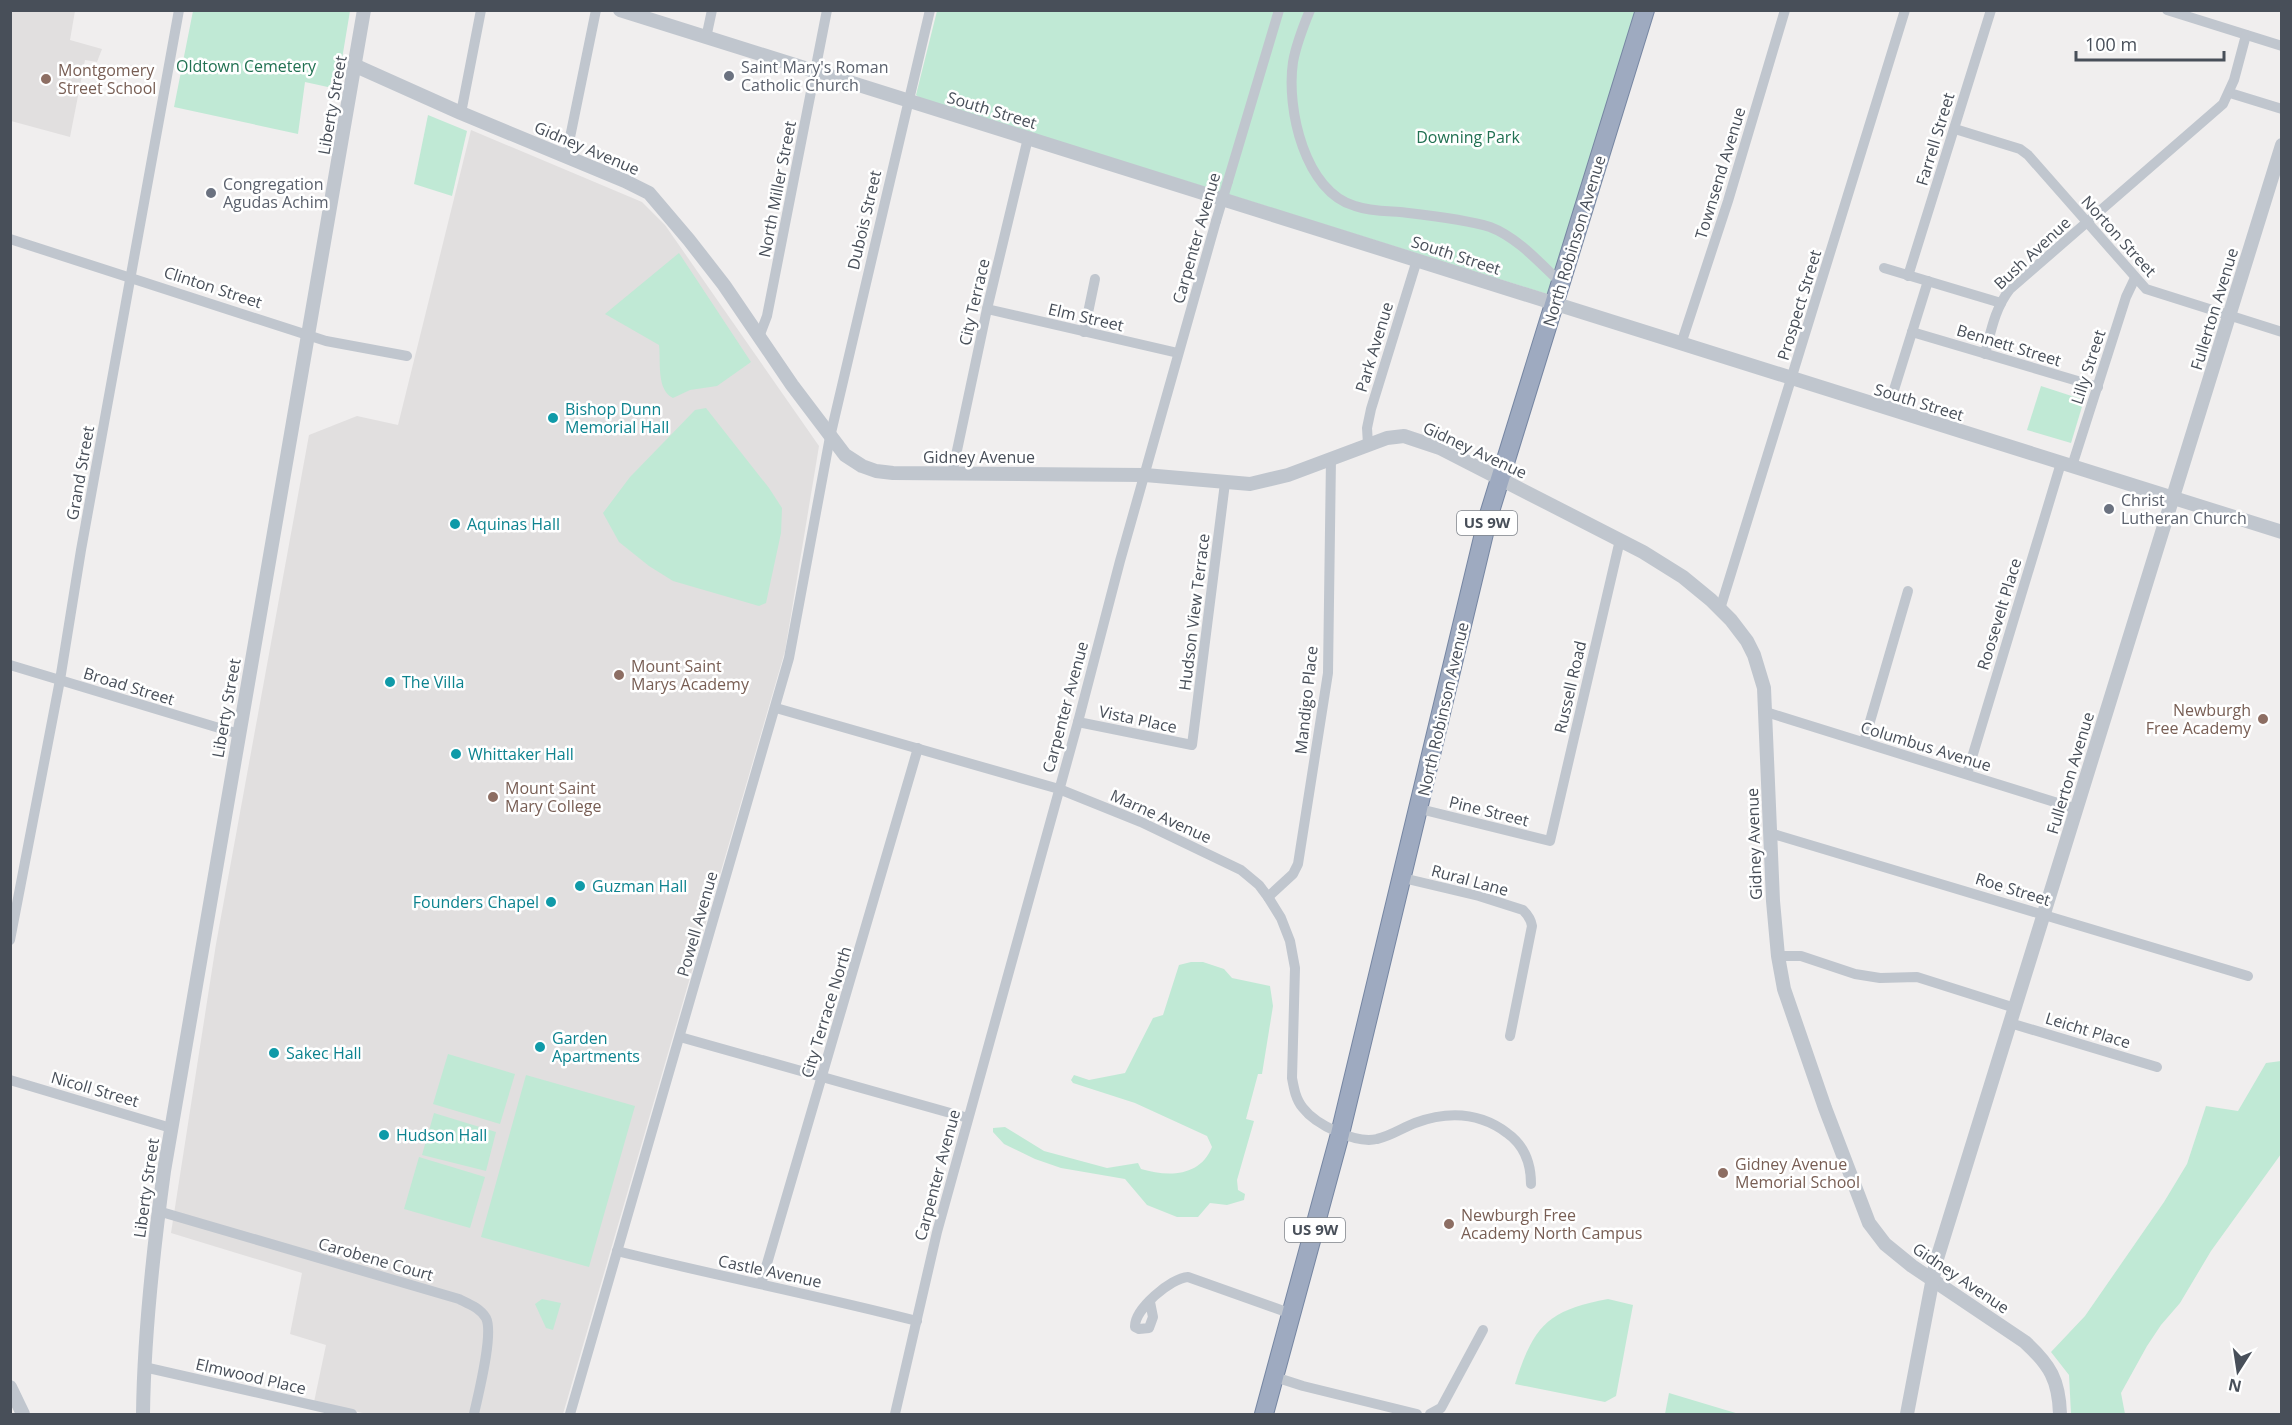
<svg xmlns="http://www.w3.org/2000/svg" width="2292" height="1425" viewBox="0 0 2292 1425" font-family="'Open Sans',sans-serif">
<rect width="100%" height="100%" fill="#f0eeee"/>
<g fill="#e1dfdf">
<path d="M10,11H75L70,40L102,49L97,62L85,60L70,137L11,121Z"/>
<path d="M471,130L642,202L665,225L819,446L785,651L563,1414H367L314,1402L326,1345L290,1334L302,1273L171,1233L216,944L309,435L357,416L398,425Z"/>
</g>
<g fill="#c0e9d5">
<path d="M193,11H350L337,89L305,82L298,134L174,107Z"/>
<path d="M937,11H1638L1551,291L1547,294L920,98L916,95Z"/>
<path d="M428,115L467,131L452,196L414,184Z"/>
<path d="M679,253L751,362L717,386L690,390L673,398C656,390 661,361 659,345L605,314Z"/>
<path d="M2041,386L2084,400L2071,443L2027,430Z"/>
<path d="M706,408L769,488L782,508L781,533L766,603L759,606L673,581L649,566L619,542L603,513L630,477L695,410Z"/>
<path d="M1191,962H1203L1224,969L1232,978L1270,986L1273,1006L1262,1074H1258L1246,1119L1254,1121L1237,1180L1238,1190L1245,1194L1244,1200L1227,1205L1210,1203L1198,1217H1177L1147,1205L1125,1179L1061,1168L1035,1159L1004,1144L993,1132V1128L1005,1127L1044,1151L1107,1168L1138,1163L1141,1169C1168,1177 1200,1177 1212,1147L1207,1136L1135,1103L1073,1083L1071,1080L1074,1075L1089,1080L1125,1073L1153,1018L1163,1015L1179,965Z"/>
<path d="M448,1054L515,1074L500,1124L433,1104Z"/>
<path d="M2281,1061V1154L2211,1251L2180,1303L2161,1325L2147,1346L2121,1393L2125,1414H2071L2069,1375L2051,1352L2085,1316L2164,1202L2187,1164L2206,1106L2238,1111L2266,1063Z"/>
<path d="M526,1075L635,1106L589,1267L481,1237Z"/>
<path d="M434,1113L496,1132L486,1171L422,1155Z"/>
<path d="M419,1157L485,1177L470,1228L404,1209Z"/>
<path d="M542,1299L561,1303L553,1330L546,1328L535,1304Z"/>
<path d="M1608,1299L1633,1305L1616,1396L1605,1402L1515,1384C1533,1327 1547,1310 1608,1299Z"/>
<path d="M1669,1393L1739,1414H1665Z"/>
</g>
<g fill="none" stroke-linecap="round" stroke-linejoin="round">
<defs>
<path id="trunk" d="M1264,1414L1340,1134L1487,521L1645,10"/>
</defs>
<use href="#trunk" stroke="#7686a2" stroke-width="20"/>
<g stroke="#c0c6ce" stroke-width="10">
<path d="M1310,10C1303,27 1296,45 1293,62C1286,109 1305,192 1355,206C1369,211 1385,211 1400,212C1426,215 1465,219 1490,227C1517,237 1541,264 1561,283"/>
<path d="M2167,10L2282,46"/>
<path d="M706,38L712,10"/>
<path d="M2230,93L2282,109"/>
<path d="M461,113L481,10"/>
<path d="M1955,129L2020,149L2028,155L2146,289L2282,332"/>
<path d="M566,157L596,10"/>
<path d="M1228,181L1279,10"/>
<path d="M10,239L326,341L407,356"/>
<path d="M1884,268L2001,303"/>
<path d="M1908,276L1991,10"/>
<path d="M987,309L1178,353"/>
<path d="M1084,332L1095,279"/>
<path d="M1912,332L2098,387"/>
<path d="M759,337L767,316L827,10"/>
<path d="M1681,344L1728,201L1785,10"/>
<path d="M1985,354C1991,331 1995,308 2010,289L2223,104L2234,80L2246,35"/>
<path d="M1888,409L1928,281"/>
<path d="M1368,444L1367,428L1371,409L1417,260"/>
<path d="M2072,466L2126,297L2135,278"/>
<path d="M952,474L987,309L1028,138"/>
<path d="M1720,609L1905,10"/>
<path d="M10,665L239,734"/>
<path d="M776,708L1059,789L1141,822L1241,870L1259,885L1268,897L1281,918L1290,941L1295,968L1292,1078C1294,1089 1296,1100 1303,1108C1316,1125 1356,1144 1377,1139C1391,1136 1402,1128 1415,1123C1448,1111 1479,1112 1507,1133C1524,1145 1531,1164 1531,1184"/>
<path d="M1766,712L2077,809"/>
<path d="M1078,722L1192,745L1225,483"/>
<path d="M1864,742L1908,591"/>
<path d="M1967,774L2061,463"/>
<path d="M1420,809L1550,841L1620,540"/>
<path d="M1770,833L2248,976"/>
<path d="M1403,878L1479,896L1523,910C1528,915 1531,919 1532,926L1510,1036"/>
<path d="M1268,897L1293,874L1298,864L1328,673L1331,458"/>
<path d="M10,940L60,680L81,550L179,10"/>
<path d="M1778,956H1801L1855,974L1880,978L1917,977L2015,1008"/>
<path d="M2010,1023L2157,1067"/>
<path d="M680,1037L968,1118"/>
<path d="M10,1080L171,1128"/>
<path d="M158,1211L459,1299C469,1304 480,1308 486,1318C494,1334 478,1395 474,1414"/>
<path d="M617,1251C717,1276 817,1295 917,1321"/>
<path d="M761,1284L918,748"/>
<path d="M1150,1302L1153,1317L1149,1328L1139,1329L1135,1327C1134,1309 1171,1278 1188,1277L1292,1314"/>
<path d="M144,1367L352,1414"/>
<path d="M1275,1377L1303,1386L1417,1414"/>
<path d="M570,1414L789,658L830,437L930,10"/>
<path d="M895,1414L937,1232L1078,722L1120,561L1216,221"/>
<path d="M1430,1414L1441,1408L1483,1330"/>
</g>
<g stroke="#c0c6ce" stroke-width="14">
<path d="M620,10L2282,532"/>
<path d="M356,66L461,113L625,181L649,193L689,240L724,285L792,385L845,455L862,466L876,471L893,473L1145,475L1250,484L1288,475L1387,438L1404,436L1440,448L1643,552L1683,577L1711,600L1731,620L1747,641L1754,655L1764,688L1773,901L1778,956L1784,989L1825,1108L1869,1223L1885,1244L1912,1266L2025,1342C2050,1365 2059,1380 2060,1414"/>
<path d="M10,1387L23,1414"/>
<path d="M143,1414C144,1333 153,1252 164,1171L364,10"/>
<path d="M1907,1414L1936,1262L2282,145"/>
</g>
<use href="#trunk" stroke="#9eaac0" stroke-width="18"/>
<path stroke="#c0c6ce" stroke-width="10" d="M1216,221L1228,181"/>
</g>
<g fill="#6b7280" stroke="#fff" stroke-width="2">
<circle cx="729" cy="76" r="6"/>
<circle cx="211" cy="193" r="6"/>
<circle cx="2109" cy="509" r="6"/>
</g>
<g fill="#8d6e63" stroke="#fff" stroke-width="2">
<circle cx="46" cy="79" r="6"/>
<circle cx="619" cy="675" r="6"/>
<circle cx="2263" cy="719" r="6"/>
<circle cx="493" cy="797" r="6"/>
<circle cx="1723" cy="1173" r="6"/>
<circle cx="1449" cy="1224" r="6"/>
</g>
<g fill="#0f9aa8" stroke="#fff" stroke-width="2">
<circle cx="553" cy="418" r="6"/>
<circle cx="455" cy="524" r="6"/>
<circle cx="390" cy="682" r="6"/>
<circle cx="456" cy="754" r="6"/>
<circle cx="580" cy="886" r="6"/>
<circle cx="551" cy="902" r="6"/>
<circle cx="540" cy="1047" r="6"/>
<circle cx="274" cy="1053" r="6"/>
<circle cx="384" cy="1135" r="6"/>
</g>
<g text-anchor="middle" stroke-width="5" stroke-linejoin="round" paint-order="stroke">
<g fill="#fff" stroke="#7f848b" stroke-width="1.5">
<rect x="1457" y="511" width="60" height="24" rx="4.5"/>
<rect x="1285" y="1218" width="60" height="24" rx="4.5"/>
</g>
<g font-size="15" font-weight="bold" fill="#484f59">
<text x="1487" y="528">US 9W</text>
<text x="1315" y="1235">US 9W</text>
</g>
<g font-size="16" fill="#217152" stroke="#fff">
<text x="246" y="72">Oldtown Cemetery</text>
<text x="1468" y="143">Downing Park</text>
</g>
<g font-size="16" fill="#5b616d" stroke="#fff" text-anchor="start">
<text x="741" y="73">Saint Mary's Roman<tspan x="741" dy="18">Catholic Church</tspan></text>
<text x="223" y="190">Congregation<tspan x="223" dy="18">Agudas Achim</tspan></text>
<text x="2121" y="506">Christ<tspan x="2121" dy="18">Lutheran Church</tspan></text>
</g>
<g font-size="16" fill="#785e54" stroke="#fff" text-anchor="start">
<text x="58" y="76">Montgomery<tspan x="58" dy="18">Street School</tspan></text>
<text x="631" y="672">Mount Saint<tspan x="631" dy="18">Marys Academy</tspan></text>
<text x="2251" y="716" text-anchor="end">Newburgh<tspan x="2251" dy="18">Free Academy</tspan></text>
<text x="505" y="794">Mount Saint<tspan x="505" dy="18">Mary College</tspan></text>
<text x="1735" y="1170">Gidney Avenue<tspan x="1735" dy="18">Memorial School</tspan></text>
<text x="1461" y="1221">Newburgh Free<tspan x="1461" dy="18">Academy North Campus</tspan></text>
</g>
<g font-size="16" fill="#484f59" stroke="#fff">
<text transform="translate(332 105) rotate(-80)" y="6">Liberty Street</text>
<text transform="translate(992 110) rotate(17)" y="6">South Street</text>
<text transform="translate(1935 139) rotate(-73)" y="6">Farrell Street</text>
<text transform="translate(587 148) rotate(23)" y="6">Gidney Avenue</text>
<text transform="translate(1720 173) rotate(-73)" y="6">Townsend Avenue</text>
<text transform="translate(777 189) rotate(-79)" y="6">North Miller Street</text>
<text transform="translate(864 220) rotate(-77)" y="6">Dubois Street</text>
<text transform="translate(2119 236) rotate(48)" y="6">Norton Street</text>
<text transform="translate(1196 238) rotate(-74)" y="6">Carpenter Avenue</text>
<text transform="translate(1574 241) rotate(-73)" y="6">North Robinson Avenue</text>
<text transform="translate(2032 253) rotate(-43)" y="6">Bush Avenue</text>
<text transform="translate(1456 255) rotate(18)" y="6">South Street</text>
<text transform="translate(213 287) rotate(18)" y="6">Clinton Street</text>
<text transform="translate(974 302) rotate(-77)" y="6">City Terrace</text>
<text transform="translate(1799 305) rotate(-73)" y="6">Prospect Street</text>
<text transform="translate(2214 309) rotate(-73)" y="6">Fullerton Avenue</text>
<text transform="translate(1086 317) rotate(13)" y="6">Elm Street</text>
<text transform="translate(2009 345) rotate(17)" y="6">Bennett Street</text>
<text transform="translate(1374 347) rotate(-73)" y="6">Park Avenue</text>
<text transform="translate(2088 367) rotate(-72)" y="6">Lilly Street</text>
<text transform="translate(1919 402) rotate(17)" y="6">South Street</text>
<text transform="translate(1475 450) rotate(25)" y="6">Gidney Avenue</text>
<text x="979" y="463">Gidney Avenue</text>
<text transform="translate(80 473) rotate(-80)" y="6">Grand Street</text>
<text transform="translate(1194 612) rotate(-83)" y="6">Hudson View Terrace</text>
<text transform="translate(1999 614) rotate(-73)" y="6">Roosevelt Place</text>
<text transform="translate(129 686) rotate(17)" y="6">Broad Street</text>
<text transform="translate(1570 687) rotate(-77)" y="6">Russell Road</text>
<text transform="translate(1306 700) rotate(-84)" y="6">Mandigo Place</text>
<text transform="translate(1065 707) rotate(-75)" y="6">Carpenter Avenue</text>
<text transform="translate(226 708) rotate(-80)" y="6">Liberty Street</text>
<text transform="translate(1443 709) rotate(-77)" y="6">North Robinson Avenue</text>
<text transform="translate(1138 719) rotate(12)" y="6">Vista Place</text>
<text transform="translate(1926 746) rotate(17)" y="6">Columbus Avenue</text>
<text transform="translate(2070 773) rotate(-73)" y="6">Fullerton Avenue</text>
<text transform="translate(1489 811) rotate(14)" y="6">Pine Street</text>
<text transform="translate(1161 816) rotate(24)" y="6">Marne Avenue</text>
<text transform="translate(1754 844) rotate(-92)" y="6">Gidney Avenue</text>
<text transform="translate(1470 880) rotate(15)" y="6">Rural Lane</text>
<text transform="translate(2013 889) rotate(17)" y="6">Roe Street</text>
<text transform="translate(697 924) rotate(-74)" y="6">Powell Avenue</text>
<text transform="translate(826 1012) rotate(-73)" y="6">City Terrace North</text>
<text transform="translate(2088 1030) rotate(17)" y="6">Leicht Place</text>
<text transform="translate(95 1089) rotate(16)" y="6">Nicoll Street</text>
<text transform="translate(937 1175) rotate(-75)" y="6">Carpenter Avenue</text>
<text transform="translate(146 1188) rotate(-82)" y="6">Liberty Street</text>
<text transform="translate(376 1259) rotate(16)" y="6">Carobene Court</text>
<text transform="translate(770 1271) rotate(12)" y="6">Castle Avenue</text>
<text transform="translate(1961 1278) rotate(34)" y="6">Gidney Avenue</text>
<text transform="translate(251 1376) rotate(13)" y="6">Elmwood Place</text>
</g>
<g font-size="16" fill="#0d838f" stroke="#fff" text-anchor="start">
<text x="565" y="415">Bishop Dunn<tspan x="565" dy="18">Memorial Hall</tspan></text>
<text x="467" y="530">Aquinas Hall</text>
<text x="402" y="688">The Villa</text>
<text x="468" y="760">Whittaker Hall</text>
<text x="592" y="892">Guzman Hall</text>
<text x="539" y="908" text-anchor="end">Founders Chapel</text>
<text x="552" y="1044">Garden<tspan x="552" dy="18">Apartments</tspan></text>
<text x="286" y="1059">Sakec Hall</text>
<text x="396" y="1141">Hudson Hall</text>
</g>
</g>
<rect width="2292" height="1425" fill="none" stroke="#484f59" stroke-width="24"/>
<g transform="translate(2238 1371) rotate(192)" stroke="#ffffff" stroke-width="4.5" paint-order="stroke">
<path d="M0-4.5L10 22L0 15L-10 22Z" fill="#484f59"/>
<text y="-9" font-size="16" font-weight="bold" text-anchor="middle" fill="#484f59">N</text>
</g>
<path d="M2076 51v9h148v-9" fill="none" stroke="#484f59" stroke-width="3"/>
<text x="2085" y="51" font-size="18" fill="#484f59" stroke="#ffffff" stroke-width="4.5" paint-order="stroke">100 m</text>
</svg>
